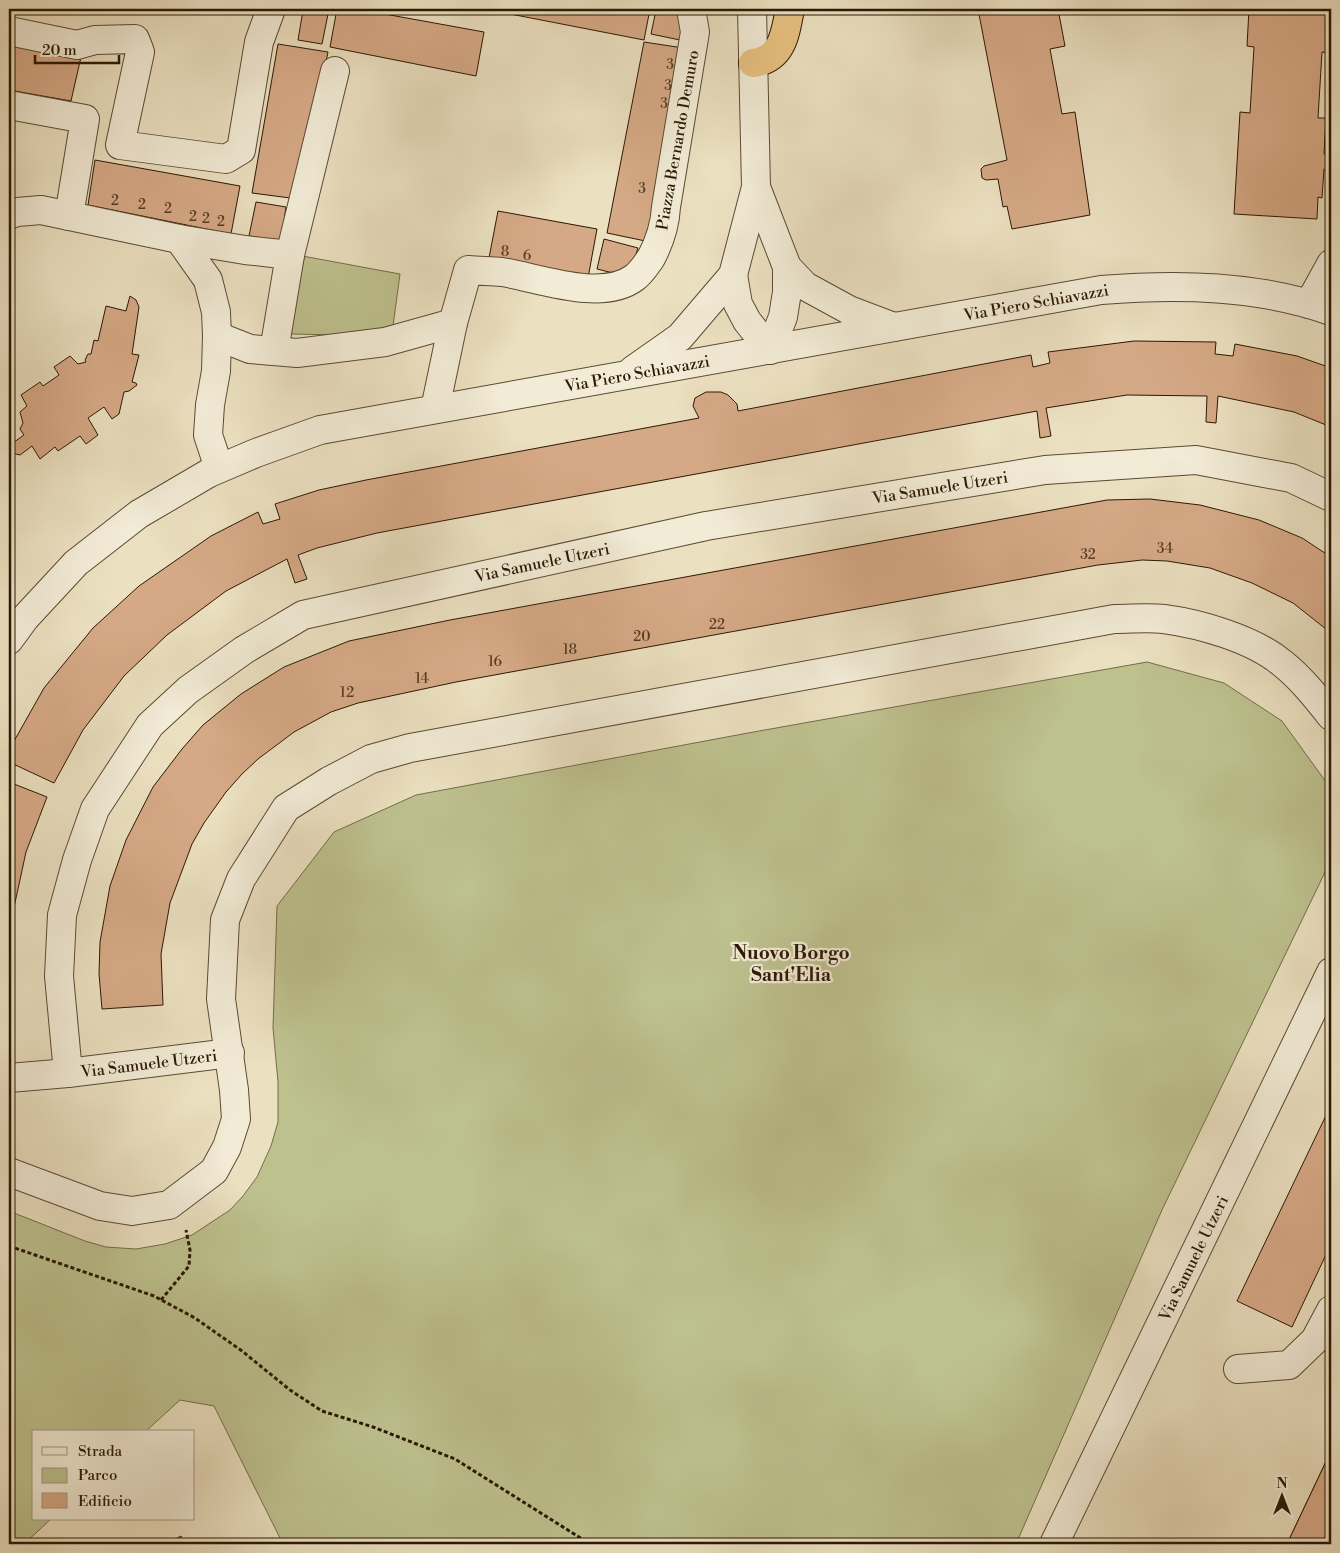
<svg xmlns="http://www.w3.org/2000/svg" width="1340" height="1553" viewBox="0 0 1340 1553" font-family="'Libre Bodoni',serif">
<rect width="100%" height="100%" fill="#ebe0c0"/>
<filter id="stains"><feTurbulence type="fractalNoise" baseFrequency=".004" numOctaves="4"/><feColorMatrix values="0 0 0 0 .2 0 0 0 0 .09 0 0 0 0 .02 0 0 0 .5 -.17"/></filter>
<radialGradient id="worn" r=".72"><stop offset=".6" stop-color="#630" stop-opacity="0"/><stop offset="1" stop-color="#630" stop-opacity=".3"/></radialGradient>
<g fill="#bdc18e" stroke="#746c49">
<path d="M297,255L400,274L393,326L366,333L343,335L290,334Z"/>
<path d="M1147,662L1224,683L1282,721L1326,782L1328,866L1162,1210L1016,1544H283L214,1406L180,1400L145,1432H34V1519H51L24,1544H9V1211L85,1241L106,1247L136,1249L165,1244L192,1235L230,1210L243,1196L257,1177L271,1146L278,1122V1082L273,1028L277,906L334,832L416,795L748,733Z"/>
</g>
<g fill="#d6a986" stroke="#2b1804">
<path d="M337,9H357L484,32L476,76L330,47Z"/>
<path d="M501,9H650L644,40L500,12Z"/>
<path d="M978,9H1058L1065,46L1050,49L1062,114L1075,112L1090,215L1012,229L1007,206L1003,207L998,179L986,180L982,178L981,169L984,166L1007,160Z"/>
<path d="M1249,9H1331V53L1322,52L1318,118H1326L1324,154L1331,155V170L1324,169L1322,198L1318,197L1317,219L1234,214L1240,112L1250,113L1254,47L1247,46Z"/>
<path d="M303,10L328,14L322,44L298,40Z"/>
<path d="M656,10L685,16L680,40L651,34Z"/>
<path d="M644,42L690,49L655,243L607,233Z"/>
<path d="M9,43L81,57L71,101L9,90Z"/>
<path d="M278,44L328,52L298,199L252,193Z"/>
<path d="M95,160L240,186L231,234L88,205Z"/>
<path d="M256,202L286,207L281,241L249,236Z"/>
<path d="M498,211L597,229L588,278L489,258Z"/>
<path d="M604,239L638,248L629,277L597,269Z"/>
<path d="M130,296L136,300L139,307L132,354L139,355L132,382L136,383L137,385L129,391L124,392L119,414L112,419L104,407L88,418L98,435L86,444L80,436L58,451L55,447L40,459L32,446L20,455L12,453L9,447L10,445L24,435L20,429L23,423L20,412L27,406L21,395L40,382L43,386L59,375L54,367L70,356L78,364L86,362L85,360L88,354H91L94,340L98,341L106,306L126,311Z"/>
<path d="M1134,341L1216,342L1215,354L1233,356L1235,344L1297,356L1331,368V427L1294,412L1218,396L1216,423L1206,422L1207,396L1127,395L1046,408L1051,436L1040,438L1037,411L377,533L317,548L298,555L307,579L295,583L287,559L226,591L167,635L124,676L83,730L54,783L9,762V750L44,688L93,628L139,586L211,536L258,512L263,524L280,519L275,504L319,490L366,480L699,418L693,406L695,398L706,392H721L728,395L737,404L738,411L1031,355L1033,367L1050,363L1048,352Z"/>
<path d="M1150,499L1200,505L1259,520L1302,538L1331,557V633L1293,603L1252,583L1210,568L1167,561L1142,560L1098,565L456,682L358,703L331,712L294,732L258,759L242,774L226,792L204,823L192,844L170,903L161,954L163,1005L102,1009L99,974L100,942L110,886L126,840L153,787L182,749L203,725L241,694L284,667L349,641L450,620L1107,500Z"/>
<path d="M9,782L47,797L26,852L13,912L9,955Z"/>
<path d="M1331,1105V1244L1292,1327L1237,1301Z"/>
<path d="M1331,1451V1544H1287Z"/>
<path d="M1331,1451V1544H1287Z"/>
<path d="M181,1536L185,1544H166Z"/>
</g>
<g fill="none" stroke-linecap="round" stroke-linejoin="round">
<defs>
<g id="minor">
<path d="M9,31L77,45L95,40L135,39L140,52L120,145L226,159L241,150L259,42L271,9"/>
<path d="M9,105L85,119L69,216"/>
<path d="M756,187L787,267L805,286L849,310L894,327"/>
<path d="M9,215L17,212L41,210L179,239L245,250L290,255"/>
<path d="M179,239L208,280L216,312L217,336L216,371L210,405L208,435L219,468"/>
<path d="M733,275L738,304L747,321L770,350"/>
<path d="M1309,304L1331,264"/>
<path d="M217,336L250,349L297,353L385,342L453,323"/>
<path d="M770,350L783,317L787,292V267"/>
<path d="M274,351L290,255L335,71"/>
<path d="M633,370L680,337L733,275L756,187L752,9"/>
<path d="M435,409L453,323L468,270C479,271 491,271 502,272C539,278 601,302 634,278C641,273 646,265 651,258C660,241 665,226 666,207L695,32L691,9"/>
<path d="M9,640L25,618L76,563L139,514L209,473L256,453L320,430L1101,290C1178,284 1258,285 1331,311"/>
<path d="M68,1073L59,976L62,915L77,860L95,809L150,725L188,690L244,650L303,615L706,526L1045,470L1196,460L1291,478L1331,497"/>
<path d="M9,1078L68,1073L230,1053"/>
<path d="M9,1172L100,1206L132,1211L169,1205L214,1171L227,1147L236,1119L234,1090L221,999L225,920L241,879L286,808L329,781L371,759L410,748L1114,619C1131,619 1148,617 1164,619C1201,624 1253,639 1282,663C1301,678 1316,697 1331,716"/>
<path d="M1238,1369L1289,1365L1315,1340L1331,1310"/>
<path d="M1054,1544L1331,972"/>
</g>
<path id="highway" d="M753,63C783,59 785,34 790,9"/>
</defs>
<use href="#minor" stroke="#5b4a33" stroke-width="30"/>
<use href="#highway" stroke="#2b1804" stroke-width="30"/>
<g stroke="#2b1804" stroke-width="3" stroke-dasharray="4 2.5" stroke-linecap="butt">
<path d="M9,1246L154,1296L195,1318L242,1351L290,1390L322,1411L373,1427L455,1459L590,1544"/>
<path d="M161,1300L189,1266L190,1250L186,1230"/>
</g>
<use href="#minor" stroke="#f2ebd6" stroke-width="28"/>
<use href="#highway" stroke="#e6c080" stroke-width="28"/>
</g>
<g text-anchor="middle" stroke-width="4.5" stroke-linejoin="round" paint-order="stroke">
<g font-size="14" fill="#563c24">
<text x="670" y="69">3</text>
<text x="668" y="90">3</text>
<text x="664" y="108">3</text>
<text x="642" y="193">3</text>
<text x="115" y="205">2</text>
<text x="142" y="209">2</text>
<text x="168" y="213">2</text>
<text x="193" y="221">2</text>
<text x="206" y="223">2</text>
<text x="221" y="226">2</text>
<text x="505" y="256">8</text>
<text x="527" y="260">6</text>
<text x="1165" y="553">34</text>
<text x="1088" y="559">32</text>
<text x="717" y="629">22</text>
<text x="642" y="641">20</text>
<text x="570" y="654">18</text>
<text x="495" y="666">16</text>
<text x="422" y="683">14</text>
<text x="347" y="697">12</text>
</g>
<g font-size="16" fill="#2b1804" stroke="#f2ebd6">
<text transform="translate(677 140) rotate(-80)" y="6">Piazza Bernardo Demuro</text>
<text transform="translate(1036 302) rotate(-10)" y="6">Via Piero Schiavazzi</text>
<text transform="translate(637 373) rotate(-10)" y="6">Via Piero Schiavazzi</text>
<text transform="translate(940 487) rotate(-9)" y="6">Via Samuele Utzeri</text>
<text transform="translate(542 562) rotate(-12)" y="6">Via Samuele Utzeri</text>
<text transform="translate(149 1063) rotate(-7)" y="6">Via Samuele Utzeri</text>
<text transform="translate(1193 1258) rotate(-64)" y="6">Via Samuele Utzeri</text>
</g>
<g font-size="19" font-weight="bold" fill="#2b1804" stroke="#f2ebd6">
<text x="791" y="959">Nuovo Borgo<tspan x="791" dy="22">Sant'Elia</tspan></text>
</g>
</g>
<rect width="1340" height="1553" fill="none" stroke="#ebe0c0" stroke-width="30"/>
<rect x="10" y="10" width="1320" height="1533" fill="none" stroke="#2b1804" stroke-width="2.5"/>
<rect x="15" y="15" width="1310" height="1523" fill="none" stroke="#2b1804"/>
<rect x="32" y="1430" width="162" height="90" fill="#f2ebd6" stroke="#a29782"/>
<rect x="42" y="1447" width="25" height="8" fill="#f2ebd6" stroke="#a29782"/>
<text x="78" y="1456" font-size="15" fill="#2b1804">Strada</text>
<rect x="42" y="1468" width="25" height="15" fill="#bdc18e" stroke="#a29782"/>
<text x="78" y="1480" font-size="15" fill="#2b1804">Parco</text>
<rect x="42" y="1493" width="25" height="15" fill="#d6a986" stroke="#a29782"/>
<text x="78" y="1506" font-size="15" fill="#2b1804">Edificio</text>
<g transform="translate(1282 1496)" stroke="#f2ebd6" stroke-width="4" paint-order="stroke">
<path d="M0-4L9 19L0 12L-9 19Z" fill="#2b1804"/>
<text y="-8" font-size="14" font-weight="bold" text-anchor="middle" fill="#2b1804">N</text>
</g>
<path d="M35 55v8h84v-8" fill="none" stroke="#2b1804" stroke-width="2.5"/>
<text x="42" y="55" font-size="15" fill="#2b1804" stroke="#f2ebd6" stroke-width="4" paint-order="stroke">20 m</text>
<rect width="100%" height="100%" filter="url(#stains)"/>
<rect width="100%" height="100%" fill="url(#worn)"/>
</svg>
